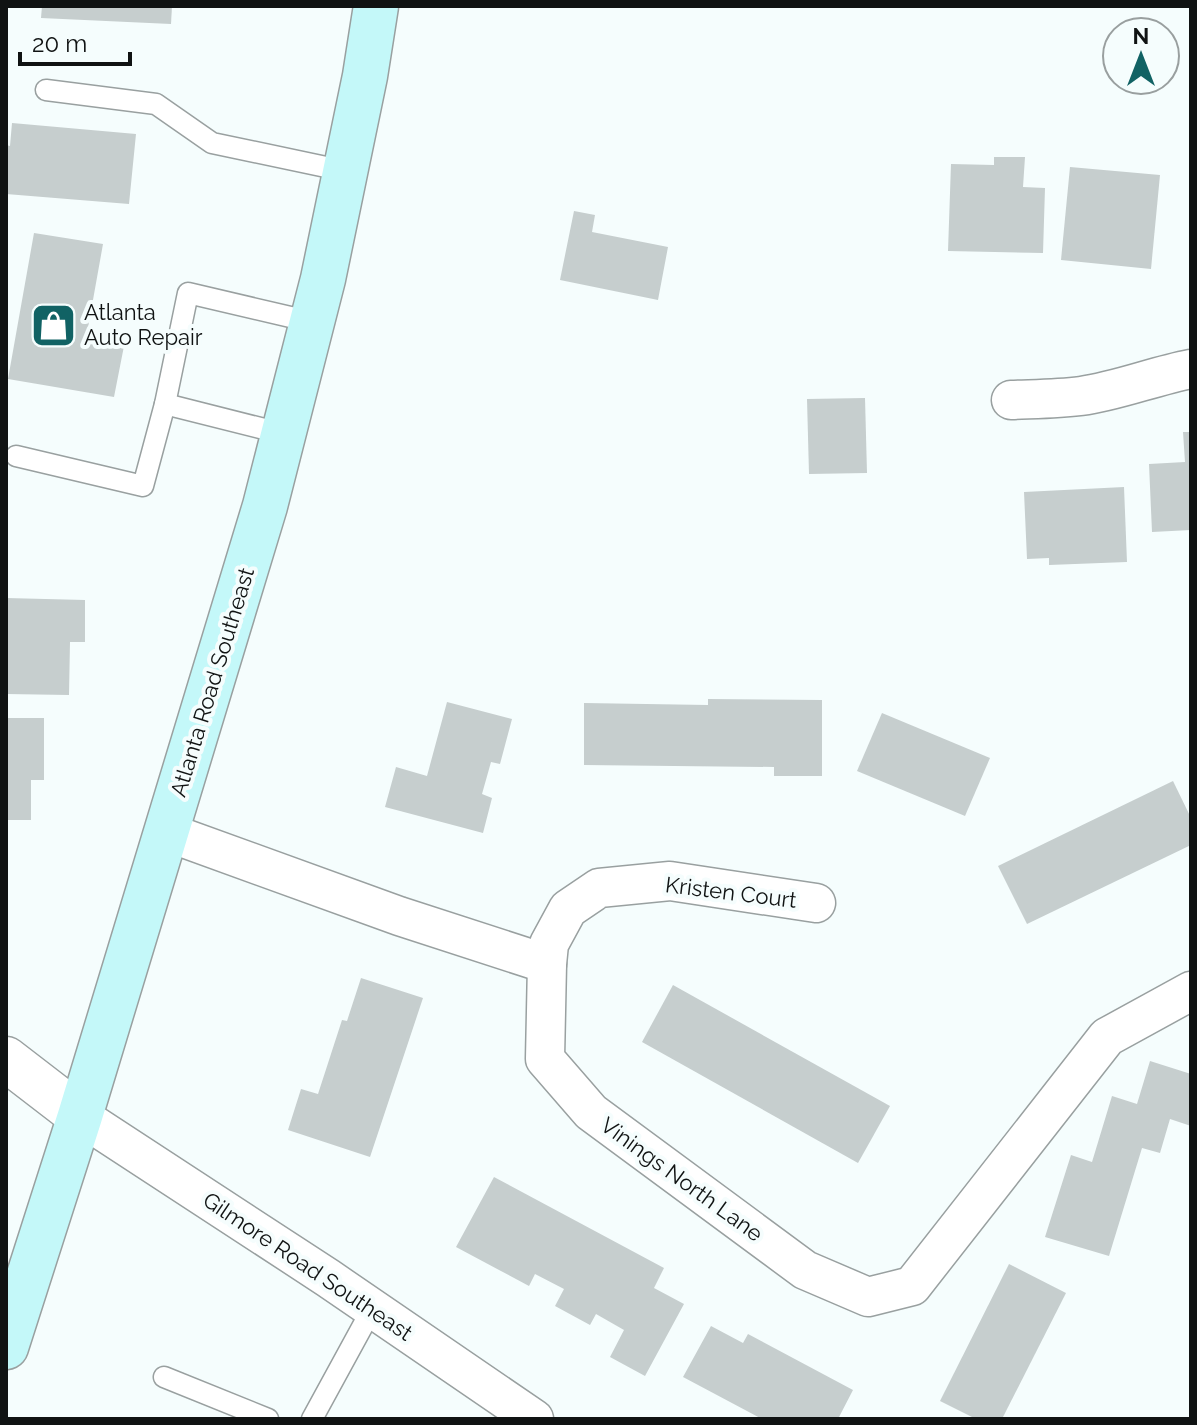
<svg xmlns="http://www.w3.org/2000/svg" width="1197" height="1425" viewBox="0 0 1197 1425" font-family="Raleway,sans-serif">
<rect width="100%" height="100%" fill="#f5fdfd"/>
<g fill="#c6cece">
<path d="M42,6H172L171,24L41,18Z"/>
<path d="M12,123L136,134L129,204L6,194V145L10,146Z"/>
<path d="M994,157H1025L1023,187L1045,188L1043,253L948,251L951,164L994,165Z"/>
<path d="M1070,167L1160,175L1151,269L1061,260Z"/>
<path d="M574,211L595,215L592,232L668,247L658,300L560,280Z"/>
<path d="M34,233L103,244L86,339L124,346L114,397L8,379Z"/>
<path d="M865,398L867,473L809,474L807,399Z"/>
<path d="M1183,432H1191V530L1152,532L1149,464L1185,462Z"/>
<path d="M1124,487L1127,562L1049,565V558L1027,559L1024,492Z"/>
<path d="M6,598L85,600V642H70L69,695L6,694Z"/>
<path d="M708,699L822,700V776H774V767L584,765V703L708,705Z"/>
<path d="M447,702L512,719L500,764L491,762L482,794L492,798L483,833L385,807L396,767L427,776Z"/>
<path d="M882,713L990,758L965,816L857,771Z"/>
<path d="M6,718H44V780H31V820H6Z"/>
<path d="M1173,781L1191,818V845L1027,924L998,866Z"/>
<path d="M361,978L423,998L370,1157L288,1130L301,1089L318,1094L342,1020L347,1021Z"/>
<path d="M673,985L890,1106L858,1163L642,1042Z"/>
<path d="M1150,1061L1191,1074V1126L1170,1119L1160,1153L1142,1148L1109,1256L1045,1237L1071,1155L1092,1162L1112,1096L1137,1104Z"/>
<path d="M494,1177L664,1268L654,1288L684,1304L645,1376L610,1357L624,1330L596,1314L590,1325L555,1306L564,1289L535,1274L529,1286L456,1247Z"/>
<path d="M1009,1264L1066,1293L1002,1419H976L940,1401Z"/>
<path d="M711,1326L743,1343L748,1334L853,1390L838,1419H762L683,1377Z"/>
</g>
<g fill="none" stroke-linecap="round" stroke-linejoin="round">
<defs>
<g id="service">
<path d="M46,90L156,104L212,143L345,171"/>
<path d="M165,404L284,434"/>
<path d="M16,456L143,486L165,404L188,293L312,322"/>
<path d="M164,1377L268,1419"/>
<path d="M312,1419L372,1309"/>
</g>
<g id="minor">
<path d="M1011,400C1034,399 1058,399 1081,396C1118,391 1154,376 1191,369"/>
<path d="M167,832L399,916L547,964"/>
<path d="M816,903L670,881L599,888L568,909L549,944L547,964L545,1059L591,1112L805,1270L868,1297L912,1286L1107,1037L1191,991"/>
<path d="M80,1116L328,1278L534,1419"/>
</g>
<path id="tertiary" d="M6,1059L80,1116"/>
<path id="secondary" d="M6,1347L80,1116L265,506L323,279L365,76L376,6"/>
</defs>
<use href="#service" stroke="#99a0a0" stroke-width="23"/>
<use href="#minor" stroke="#99a0a0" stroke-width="41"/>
<use href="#tertiary" stroke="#99a0a0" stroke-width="47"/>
<use href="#secondary" stroke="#99a0a0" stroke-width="47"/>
<use href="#service" stroke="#fff" stroke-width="20"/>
<use href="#minor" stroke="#fff" stroke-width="38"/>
<use href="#tertiary" stroke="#fff" stroke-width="44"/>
<use href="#secondary" stroke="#c4f8f9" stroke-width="44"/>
</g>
<defs>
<symbol id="shop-square" viewBox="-11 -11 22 22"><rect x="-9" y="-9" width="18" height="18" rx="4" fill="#116264" stroke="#f5fdfd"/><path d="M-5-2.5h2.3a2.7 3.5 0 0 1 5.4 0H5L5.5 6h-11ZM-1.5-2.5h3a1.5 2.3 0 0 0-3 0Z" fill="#fff"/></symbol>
</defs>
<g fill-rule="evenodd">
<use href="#shop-square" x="28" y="300" width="51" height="51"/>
</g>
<g text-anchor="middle" stroke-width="8" stroke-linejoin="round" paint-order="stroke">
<g font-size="22" fill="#101313" stroke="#f5fdfd" text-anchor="start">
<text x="84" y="320">Atlanta<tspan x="84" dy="25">Auto Repair</tspan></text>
</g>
<g font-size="22" fill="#101313" stroke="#f5fdfd">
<text transform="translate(212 682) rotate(-73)" y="8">Atlanta Road Southeast</text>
<text transform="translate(731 892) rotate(7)" y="8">Kristen Court</text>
<text transform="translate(682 1179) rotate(36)" y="8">Vinings North Lane</text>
<text transform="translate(308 1266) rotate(34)" y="8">Gilmore Road Southeast</text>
</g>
</g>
<rect width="1197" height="1425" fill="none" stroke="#101313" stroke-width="16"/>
<g transform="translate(1141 56)"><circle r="38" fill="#f5fdfd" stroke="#999f9f" stroke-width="2"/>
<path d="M0-6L14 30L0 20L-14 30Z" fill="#116264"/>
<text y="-12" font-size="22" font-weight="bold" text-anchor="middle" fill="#101313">N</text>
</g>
<path d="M20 52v12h110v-12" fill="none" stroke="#101313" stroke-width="4"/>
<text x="32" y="52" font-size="24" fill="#101313" stroke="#f5fdfd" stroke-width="6" paint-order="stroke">20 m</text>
</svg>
